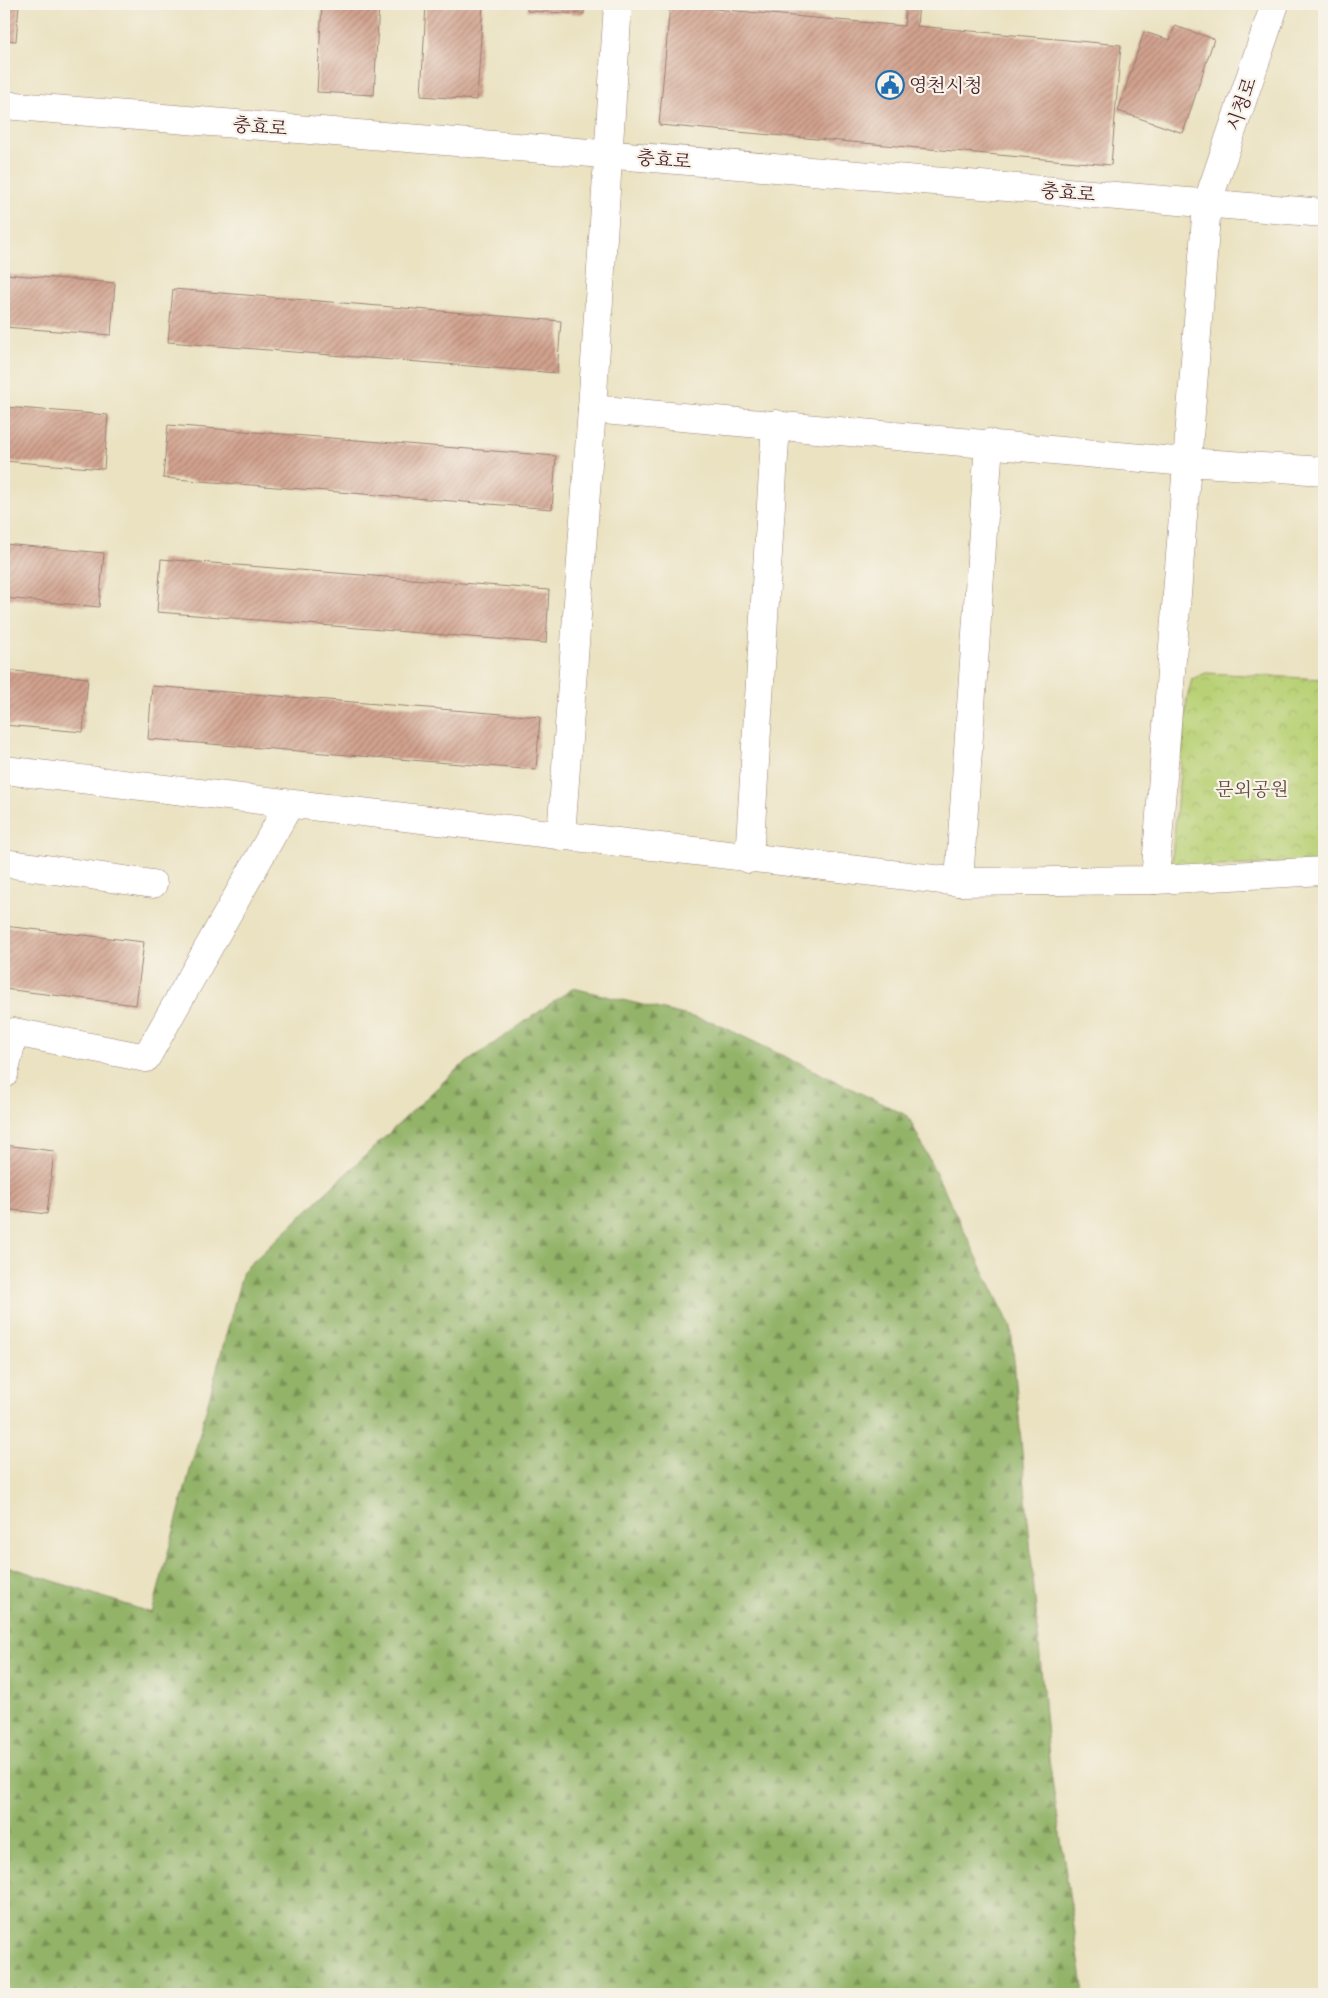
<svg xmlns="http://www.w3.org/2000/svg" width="1328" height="1998" viewBox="0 0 1328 1998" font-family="'Sorts Mill Goudy','Noto Serif KR',serif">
<defs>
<pattern id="forest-firs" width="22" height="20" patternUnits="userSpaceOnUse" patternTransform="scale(1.25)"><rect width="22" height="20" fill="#92b367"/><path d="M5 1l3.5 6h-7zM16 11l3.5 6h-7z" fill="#799155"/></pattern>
<pattern id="park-crowns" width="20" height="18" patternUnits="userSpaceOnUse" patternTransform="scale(1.25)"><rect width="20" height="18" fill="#b9d176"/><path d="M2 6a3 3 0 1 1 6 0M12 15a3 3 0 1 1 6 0" fill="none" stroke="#a1b366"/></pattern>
<pattern id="building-hatch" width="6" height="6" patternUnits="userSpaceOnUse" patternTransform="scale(1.25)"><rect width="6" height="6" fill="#d1a28e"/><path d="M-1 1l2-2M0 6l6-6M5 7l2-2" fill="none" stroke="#ac8374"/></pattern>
</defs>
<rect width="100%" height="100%" fill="#f7f3e8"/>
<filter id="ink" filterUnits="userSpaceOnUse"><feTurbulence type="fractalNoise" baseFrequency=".02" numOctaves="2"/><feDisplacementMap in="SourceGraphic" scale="10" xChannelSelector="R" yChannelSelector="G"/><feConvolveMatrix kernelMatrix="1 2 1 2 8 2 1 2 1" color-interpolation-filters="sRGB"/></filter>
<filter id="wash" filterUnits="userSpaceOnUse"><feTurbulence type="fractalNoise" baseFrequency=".0096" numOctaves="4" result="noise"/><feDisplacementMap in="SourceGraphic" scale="20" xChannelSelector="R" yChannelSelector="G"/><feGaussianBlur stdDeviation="1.12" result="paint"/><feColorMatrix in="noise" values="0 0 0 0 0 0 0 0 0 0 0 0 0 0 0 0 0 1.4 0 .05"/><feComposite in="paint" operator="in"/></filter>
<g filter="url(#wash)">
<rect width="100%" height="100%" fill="#eae2c1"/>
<path fill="url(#forest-firs)" stroke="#6e6949" d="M573,988L713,1022L908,1116L1011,1327L1049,1759L1084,1994H4V1565L152,1613L243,1271L456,1070Z"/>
<path fill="url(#park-crowns)" stroke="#827850" d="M1206,673L1324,679V862L1171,868L1187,699L1192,679Z"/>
<g id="blocks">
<g fill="url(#building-hatch)">
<path d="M4,4H19L16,41L4,40Z"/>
<path d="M322,4H379L374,95L317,92Z"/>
<path d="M426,4H483L477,100L421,96Z"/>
<path d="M528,4H585L584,14L527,11Z"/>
<path d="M906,4H919L917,26L1121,45L1111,165L659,125L670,5L904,26Z"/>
<path d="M1175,26L1214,39L1183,133L1118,111L1144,32L1170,40Z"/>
<path d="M4,274L115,283L111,335L4,327Z"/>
<path d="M173,289L561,321L557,373L168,342Z"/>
<path d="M4,407L108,415L104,469L4,461Z"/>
<path d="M168,425L556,456L552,509L163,478Z"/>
<path d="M4,544L104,553L99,607L4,598Z"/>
<path d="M161,559L549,590L546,643L157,612Z"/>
<path d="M4,670L88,678L83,732L4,725Z"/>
<path d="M152,686L540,717L536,770L148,739Z"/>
<path d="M4,926L144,942L136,1005L4,989Z"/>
<path d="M4,1145L54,1151L47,1214L4,1209Z"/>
</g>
</g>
</g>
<g filter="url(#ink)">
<use href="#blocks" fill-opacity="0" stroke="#9a8076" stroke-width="1"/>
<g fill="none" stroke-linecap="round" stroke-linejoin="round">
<defs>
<g id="minor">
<path d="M4,105L1324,213"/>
<path d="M592,409L618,4"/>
<path d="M4,770L959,882L1155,880L1324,871"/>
<path d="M561,836L592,409L1186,462L1324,471"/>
<path d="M749,859L776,424"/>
<path d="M4,863L153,884"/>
<path d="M1155,880L1207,204L1275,4"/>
<path d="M959,882L989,443"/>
<path d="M4,1074L14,1032L146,1058L289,805"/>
</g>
</defs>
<use href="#minor" stroke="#9a8076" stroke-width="29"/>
<use href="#minor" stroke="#fff" stroke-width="28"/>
</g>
</g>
<defs>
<symbol id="civic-ring" viewBox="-11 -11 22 22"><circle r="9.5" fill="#f7f3e8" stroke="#1f6fb2" stroke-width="1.5"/><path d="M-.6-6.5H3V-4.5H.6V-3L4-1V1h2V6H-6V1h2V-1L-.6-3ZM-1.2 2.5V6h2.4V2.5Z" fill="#1f6fb2"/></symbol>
</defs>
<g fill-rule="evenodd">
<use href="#civic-ring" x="874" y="69" width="32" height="32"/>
</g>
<g text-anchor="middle" stroke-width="4.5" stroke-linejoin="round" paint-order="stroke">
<g font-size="19" fill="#4a1f2b" stroke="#f7f3e8" text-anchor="start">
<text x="909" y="92">영천시청</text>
</g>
<g font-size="19" fill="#4a1f2b" stroke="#f7f3e8">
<text transform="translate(1241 104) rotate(-71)" y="7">시청로</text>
<text transform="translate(260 126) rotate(5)" y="7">충효로</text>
<text transform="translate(664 159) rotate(5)" y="7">충효로</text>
<text transform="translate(1068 192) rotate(5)" y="7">충효로</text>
</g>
<g font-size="19" fill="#664c3e" stroke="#f7f3e8">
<text x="1252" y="796">문외공원</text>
</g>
</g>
<rect width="1328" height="1998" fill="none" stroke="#f7f3e8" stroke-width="20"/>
</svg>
